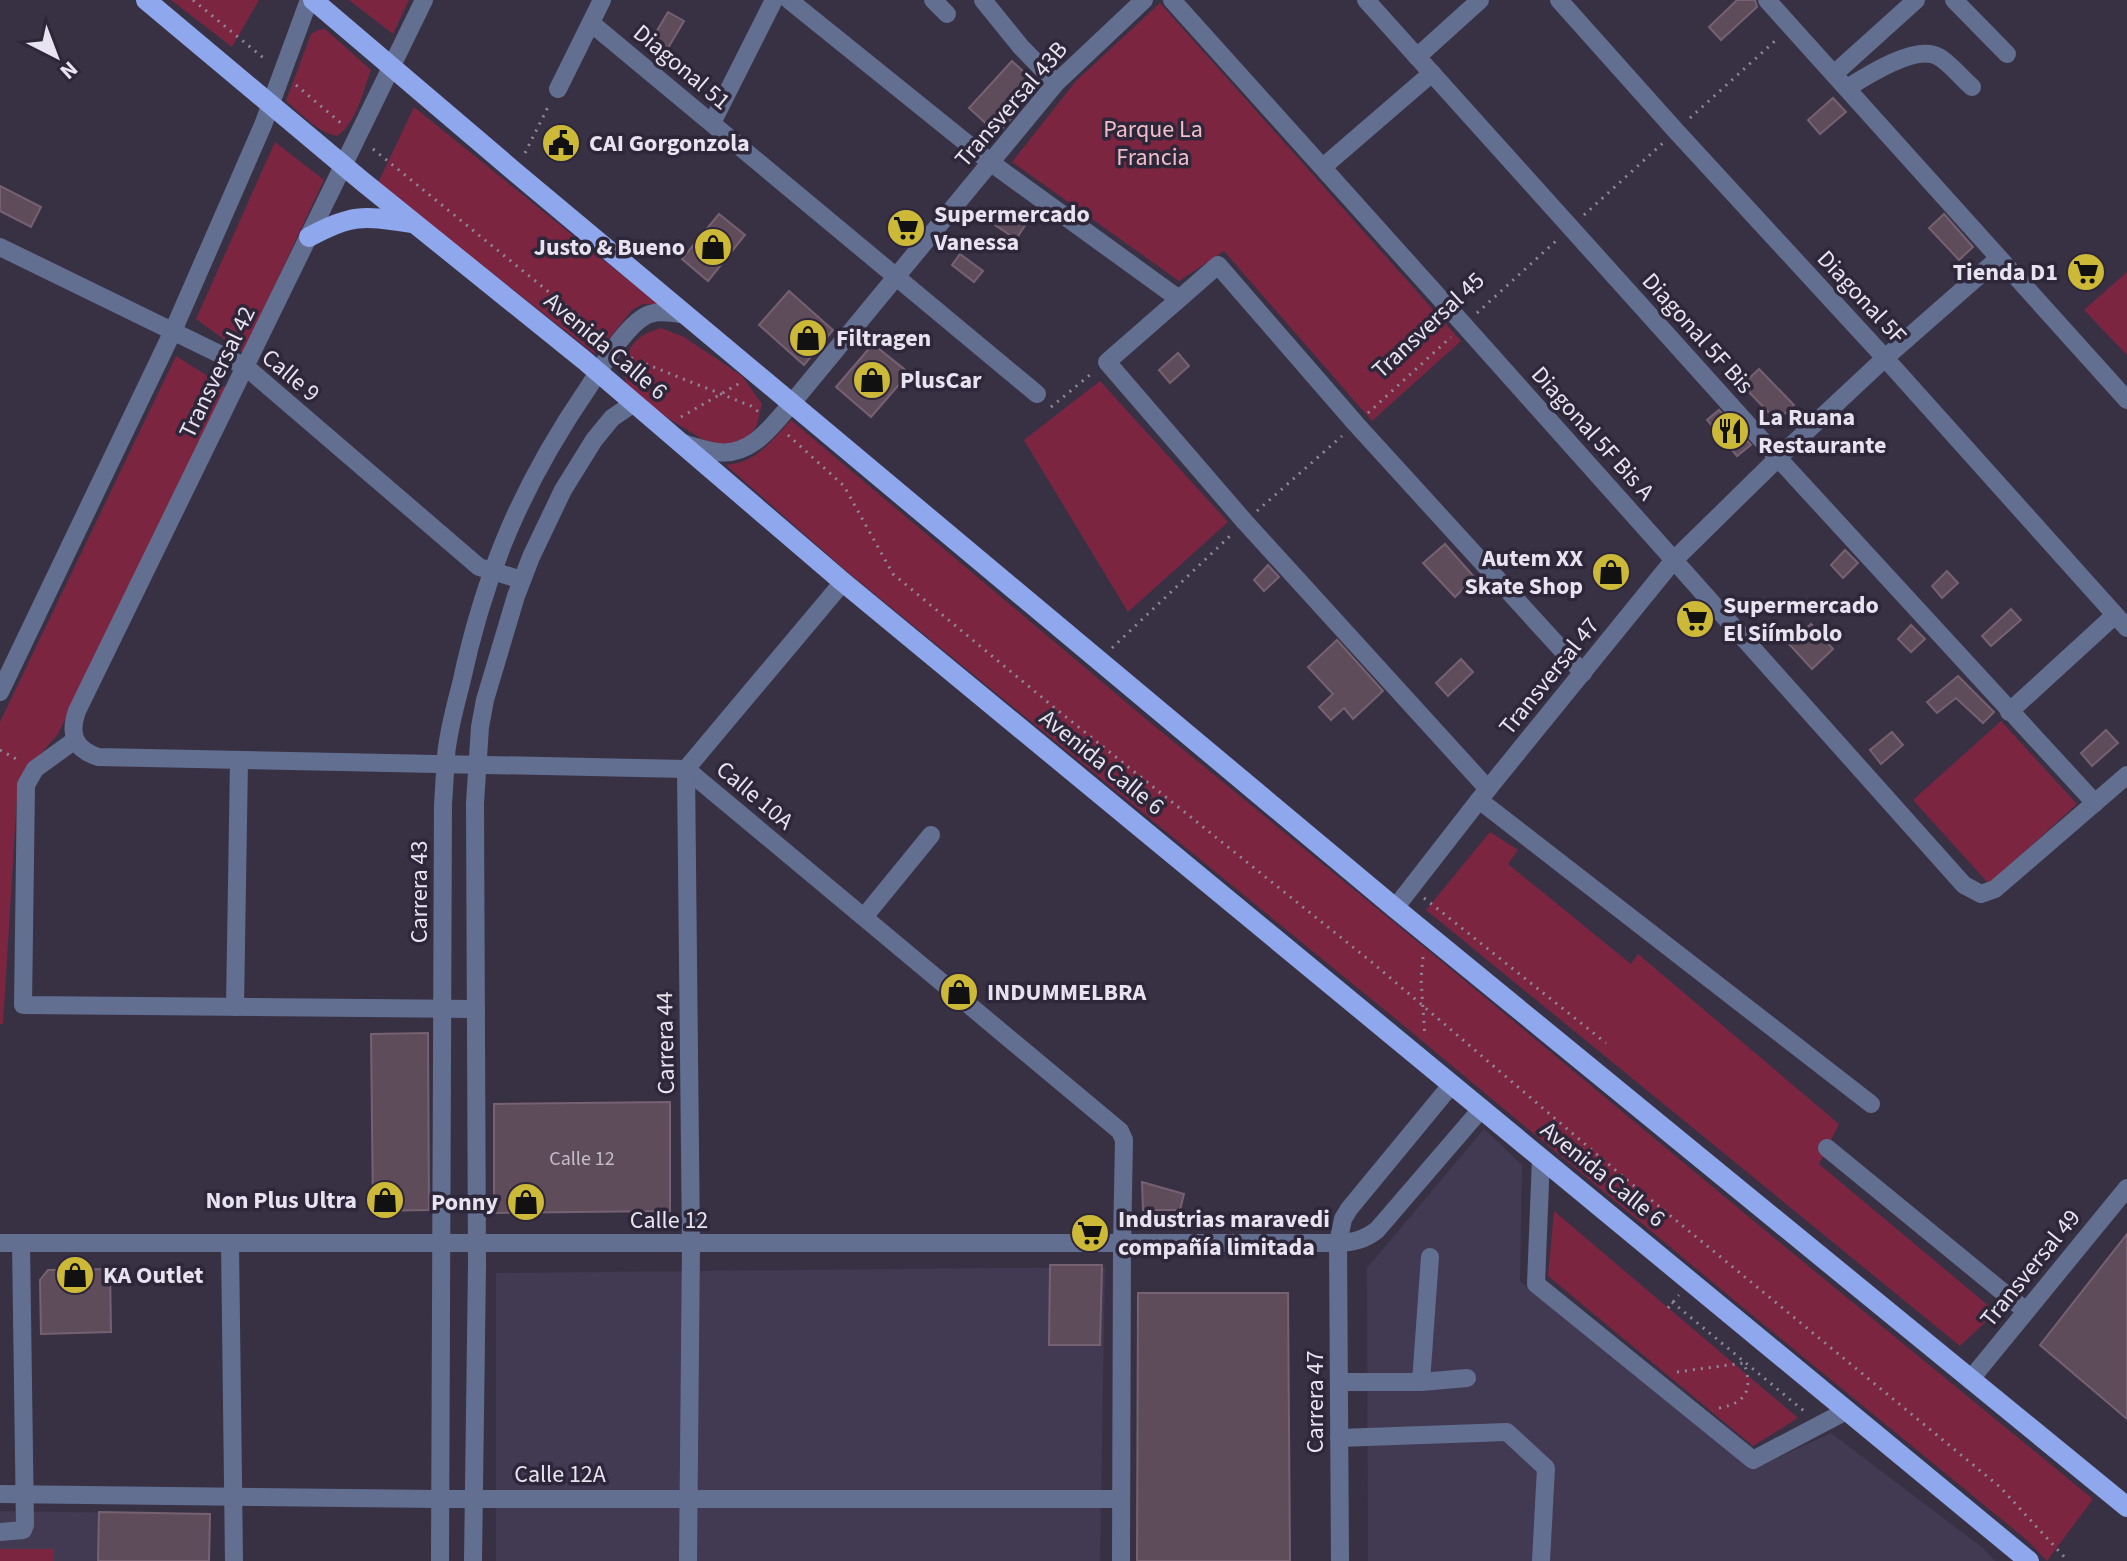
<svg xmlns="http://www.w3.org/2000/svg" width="2127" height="1561" viewBox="0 0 2127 1561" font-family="'Source Sans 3',sans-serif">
<rect width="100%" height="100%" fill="#383144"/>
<g fill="#423953">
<path d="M1484,1129L1522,1165L1520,1281L1752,1469L1831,1433L1983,1548L1995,1561H1368L1367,1268Z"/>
<path d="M1105,1267L1100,1561H496V1273Z"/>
<path d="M0,1511L210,1514L209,1561H0Z"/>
</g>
<g fill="#7c2541">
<path d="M171,0H259L232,47Z"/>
<path d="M349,0H409L393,34Z"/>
<path d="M1160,3L1461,341L1372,421L1224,251L1179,281L1012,162L1076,81Z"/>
<path d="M325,29L371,70C363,91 356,124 337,136C317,132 302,114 286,101L311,34L318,30Z"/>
<path d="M414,107L659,305L643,304L632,310L596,355L378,183Z"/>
<path d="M275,142L324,180L243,353L196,319Z"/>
<path d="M2127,272V355L2084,310Z"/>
<path d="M661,328L684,337L742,376L762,404L757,425L749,437L725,446L702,439L658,412L627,384L621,367C632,343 635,336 661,328Z"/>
<path d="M176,356L227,388L58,734L18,780L3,1024H0V722Z"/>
<path d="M1100,381L1228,522L1128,612L1024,440Z"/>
<path d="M791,420L1140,714L1458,975L1773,1237L2093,1499L2047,1561L2028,1541L1746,1310L1397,1020L844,569L726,465C757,462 770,442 791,420Z"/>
<path d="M2001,721L2077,804L1989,884L1913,800Z"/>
<path d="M1490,832L1518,850L1508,864L1631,964L1638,954L1839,1124L1819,1164L1996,1312L1960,1346L1426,910Z"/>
<path d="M1554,1211L1798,1418L1753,1446L1548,1276Z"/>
<rect x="0" y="1549" width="54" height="12"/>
</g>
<g fill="#5f4c5b" stroke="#756171" stroke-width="2">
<path d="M1737,0H1755L1757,7L1721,40L1709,27Z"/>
<path d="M668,12L684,21L668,48L652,39Z"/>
<path d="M1012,61L1038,85L1003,128L992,129L969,108Z"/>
<path d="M1833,98L1846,112L1820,134L1808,120Z"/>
<path d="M0,186L41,207L31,227L0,211Z"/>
<path d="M1002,208L1026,224L1016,239L992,223Z"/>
<path d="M906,211L923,226L906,246L889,230Z"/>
<path d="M719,214L745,235L708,281L682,259Z"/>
<path d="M1944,214L1973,247L1959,260L1929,228Z"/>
<path d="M960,254L983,271L974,282L952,265Z"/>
<path d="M789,291L833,330L804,365L759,325Z"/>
<path d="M873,344L909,373L871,417L836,387Z"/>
<path d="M1178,353L1189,366L1170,383L1159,370Z"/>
<path d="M1759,369L1794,405L1777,421L1742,385Z"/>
<path d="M1719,410L1751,445L1737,456L1707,420Z"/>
<path d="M1445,544L1475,578L1455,597L1423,563Z"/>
<path d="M1845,550L1858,563L1843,578L1831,565Z"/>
<path d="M1608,555L1627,574L1614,588L1594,569Z"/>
<path d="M1268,565L1279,577L1264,591L1254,580Z"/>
<path d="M1947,571L1958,583L1942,598L1932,586Z"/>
<path d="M1696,603L1711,619L1695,635L1679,618Z"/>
<path d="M2011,609L2021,620L1991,646L1982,636Z"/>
<path d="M1811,624L1833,649L1812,669L1789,644Z"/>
<path d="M1911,625L1925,639L1911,652L1898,639Z"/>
<path d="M1337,640L1383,691L1353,719L1344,708L1331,720L1319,707L1333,694L1308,667Z"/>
<path d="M1461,659L1473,672L1448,696L1436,683Z"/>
<path d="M1958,676L1994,712L1983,723L1956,698L1937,713L1927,702Z"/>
<path d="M2106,730L2118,743L2092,766L2081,753Z"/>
<path d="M1892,732L1903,745L1881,764L1870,750Z"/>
<path d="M428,1033L429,1210L373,1211L371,1034Z"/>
<path d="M670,1102V1211L494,1213V1104Z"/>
<path d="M1142,1182L1184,1194L1180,1210H1143Z"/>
<path d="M2127,1234V1419L2040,1345Z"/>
<path d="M1050,1265H1102L1100,1345H1049Z"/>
<path d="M110,1269L111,1332L41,1334L40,1280L48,1270Z"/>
<path d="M1138,1293H1288L1290,1561H1137Z"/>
<path d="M99,1512L210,1514L209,1561H98Z"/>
</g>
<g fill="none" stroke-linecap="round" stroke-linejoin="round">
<g stroke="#8e8898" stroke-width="3" stroke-dasharray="2 6" stroke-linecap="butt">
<path d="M193,0L266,60"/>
<path d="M296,85L342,124"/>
<path d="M1690,118L1776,40"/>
<path d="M373,149L603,336"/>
<path d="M525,153L550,103"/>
<path d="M1584,215L1664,142"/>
<path d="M1477,313L1557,240"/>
<path d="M631,358L751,406L760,413"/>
<path d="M1051,407L1091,374"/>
<path d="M1368,413L1451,337"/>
<path d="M681,417L740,383"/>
<path d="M788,435L844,486L893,574L1056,709L1374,964L1627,1180L2000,1487L2068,1561"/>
<path d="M1257,511L1342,436"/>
<path d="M1112,648L1231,535"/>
<path d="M0,750L18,760"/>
<path d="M1424,898L1606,1043"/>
<path d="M1423,957L1421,979L1425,1037"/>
<path d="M1672,1302L1804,1411"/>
<path d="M1668,1308L1679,1295"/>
<path d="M1677,1372L1744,1363"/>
<path d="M1719,1408C1747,1403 1753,1389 1744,1363"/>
</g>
<g stroke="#636f91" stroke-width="18">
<path d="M424,0L77,711C69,734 74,749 98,757L686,769L1120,1131L1124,1140L1122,1244L1121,1561"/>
<path d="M789,0L990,162L1179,299"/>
<path d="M933,0L947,14"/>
<path d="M983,0L1021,47L1056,83"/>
<path d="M1172,0L1464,325L1964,885L1981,894L1995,889L2127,775"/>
<path d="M1366,0L1778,458L2095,803"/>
<path d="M1559,0L1676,131L1885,358L2127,628"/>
<path d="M1767,0L2127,400"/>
<path d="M1954,0L2007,54"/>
<path d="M591,23L1037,394"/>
<path d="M1417,57L1480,0"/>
<path d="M1834,74L1916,0"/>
<path d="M1847,88C1866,76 1917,43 1939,57C1951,64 1961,78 1972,87"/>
<path d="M558,89L602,0"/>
<path d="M712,123L774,0"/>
<path d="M1323,167L1432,73"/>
<path d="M0,247L246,367L479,567L522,580"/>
<path d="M680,442C692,446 704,450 717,452C751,457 772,426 792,403L1056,83L1144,0"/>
<path d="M0,692L173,331L263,125L309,0"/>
<path d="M2009,712L2115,615"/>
<path d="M75,740L35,769L26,785L23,1005L476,1009"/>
<path d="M1488,789L1245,522L1107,362L1218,265L1356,424L1583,673"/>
<path d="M1479,800L1871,1104"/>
<path d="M1395,908L1479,800L1673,561L1778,458L1885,358L1999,258"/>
<path d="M864,917L931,835"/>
<path d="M235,1007L239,760"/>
<path d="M1827,1148L2026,1311"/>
<path d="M1541,1158L1536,1284L1753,1460L1848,1410"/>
<path d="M0,1243H1338C1354,1242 1364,1240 1377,1230L1482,1108"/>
<path d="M230,1243L234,1561"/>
<path d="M1970,1380L2127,1188"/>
<path d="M1339,1382H1421L1467,1378"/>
<path d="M1421,1382L1430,1257"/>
<path d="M1339,1438L1507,1432L1546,1468L1541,1561"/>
<path d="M0,1494L439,1499H1121"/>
<path d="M0,1532L23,1530L25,1525L21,1243"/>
<path d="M440,1561L443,805C444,788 445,772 446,756C448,732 455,707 461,684C485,571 523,483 588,388C601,368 628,321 650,314C661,310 674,313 686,315"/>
<path d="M473,1561L477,1265L475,803L480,727L485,700L516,596L531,557L563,490L594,440L612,418L634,403"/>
<path d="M688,1561L691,1244L686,769L843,582"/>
<path d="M1340,1561L1338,1243L1343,1219L1349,1209L1452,1084"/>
</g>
<g stroke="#8fa7ed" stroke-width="20">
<path d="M146,0L362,181L584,360L843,582L2029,1561"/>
<path d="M313,0L515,172L1395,908L2127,1507"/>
<path d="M309,237C353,213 364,216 412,223"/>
</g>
</g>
<defs>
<symbol id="civic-disc" viewBox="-11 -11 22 22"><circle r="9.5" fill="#cdb938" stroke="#2e273a"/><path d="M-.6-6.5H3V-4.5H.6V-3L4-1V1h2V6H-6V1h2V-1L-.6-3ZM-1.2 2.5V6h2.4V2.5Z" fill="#111"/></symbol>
<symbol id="supermarket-disc" viewBox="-11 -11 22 22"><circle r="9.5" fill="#cdb938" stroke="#2e273a"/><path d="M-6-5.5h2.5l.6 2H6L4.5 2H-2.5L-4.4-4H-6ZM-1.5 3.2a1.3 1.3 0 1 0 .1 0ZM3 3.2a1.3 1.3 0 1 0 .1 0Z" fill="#111"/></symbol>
<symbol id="shop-disc" viewBox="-11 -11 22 22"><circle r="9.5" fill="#cdb938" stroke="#2e273a"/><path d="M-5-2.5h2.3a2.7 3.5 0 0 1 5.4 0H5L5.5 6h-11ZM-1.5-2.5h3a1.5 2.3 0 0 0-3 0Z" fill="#111"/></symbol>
<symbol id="restaurant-disc" viewBox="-11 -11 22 22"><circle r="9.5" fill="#cdb938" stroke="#2e273a"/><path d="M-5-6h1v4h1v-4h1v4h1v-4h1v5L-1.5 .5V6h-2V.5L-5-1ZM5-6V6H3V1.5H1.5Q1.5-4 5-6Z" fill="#111"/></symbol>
</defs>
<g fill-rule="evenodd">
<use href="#civic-disc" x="539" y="121" width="44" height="44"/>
<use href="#supermarket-disc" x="884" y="206" width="44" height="44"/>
<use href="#shop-disc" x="691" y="225" width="44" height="44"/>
<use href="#supermarket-disc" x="2064" y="250" width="44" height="44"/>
<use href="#shop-disc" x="786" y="316" width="44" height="44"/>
<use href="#shop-disc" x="850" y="358" width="44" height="44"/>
<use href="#restaurant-disc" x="1708" y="409" width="44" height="44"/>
<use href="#shop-disc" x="1589" y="550" width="44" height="44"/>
<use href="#supermarket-disc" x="1673" y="597" width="44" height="44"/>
<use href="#shop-disc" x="937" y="970" width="44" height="44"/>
<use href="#shop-disc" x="363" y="1178" width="44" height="44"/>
<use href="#shop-disc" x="504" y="1180" width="44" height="44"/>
<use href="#supermarket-disc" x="1068" y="1211" width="44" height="44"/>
<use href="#shop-disc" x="53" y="1253" width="44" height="44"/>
</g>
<g text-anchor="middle" stroke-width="7" stroke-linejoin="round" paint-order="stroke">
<g font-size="20" fill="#c5bdcb">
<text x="582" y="1165">Calle 12</text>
</g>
<g font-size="24" fill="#e7e3f0" stroke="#2e273a">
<text transform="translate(682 67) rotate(40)" y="8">Diagonal 51</text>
<text transform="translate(1011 104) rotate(-49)" y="8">Transversal 43B</text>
<text transform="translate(1862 297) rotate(47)" y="8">Diagonal 5F</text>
<text transform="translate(1428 325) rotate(-43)" y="8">Transversal 45</text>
<text transform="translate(1698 333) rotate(48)" y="8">Diagonal 5F Bis</text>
<text transform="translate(606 346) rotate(40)" y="8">Avenida Calle 6</text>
<text transform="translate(217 372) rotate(-64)" y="8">Transversal 42</text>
<text transform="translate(291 375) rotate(40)" y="8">Calle 9</text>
<text transform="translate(1593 433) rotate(48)" y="8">Diagonal 5F Bis A</text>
<text transform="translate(1549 676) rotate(-51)" y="8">Transversal 47</text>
<text transform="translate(1102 762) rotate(39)" y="8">Avenida Calle 6</text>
<text transform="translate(755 795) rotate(40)" y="8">Calle 10A</text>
<text transform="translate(419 892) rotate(-90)" y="8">Carrera 43</text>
<text transform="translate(665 1043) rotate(-91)" y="8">Carrera 44</text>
<text transform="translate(1603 1174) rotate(39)" y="8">Avenida Calle 6</text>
<text x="669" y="1228">Calle 12</text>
<text transform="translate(2030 1268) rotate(-51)" y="8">Transversal 49</text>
<text transform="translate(1315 1402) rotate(-90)" y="8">Carrera 47</text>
<text x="560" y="1482">Calle 12A</text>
</g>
<g font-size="24" fill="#f1bdc8" stroke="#2e273a">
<text x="1153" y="137">Parque La<tspan x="1153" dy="28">Francia</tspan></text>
</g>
<g font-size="24" font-weight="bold" fill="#e7e3f0" stroke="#2e273a" text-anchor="start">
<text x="589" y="151">CAI Gorgonzola</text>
<text x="934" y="222">Supermercado<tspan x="934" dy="28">Vanessa</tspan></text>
<text x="685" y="255" text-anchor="end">Justo &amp; Bueno</text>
<text x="2058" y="280" text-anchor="end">Tienda D1</text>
<text x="836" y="346">Filtragen</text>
<text x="900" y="388">PlusCar</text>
<text x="1758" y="425">La Ruana<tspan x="1758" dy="28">Restaurante</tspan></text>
<text x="1583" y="566" text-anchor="end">Autem XX<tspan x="1583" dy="28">Skate Shop</tspan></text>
<text x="1723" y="613">Supermercado<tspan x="1723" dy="28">El Siímbolo</tspan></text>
<text x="987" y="1000">INDUMMELBRA</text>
<text x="357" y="1208" text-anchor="end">Non Plus Ultra</text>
<text x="498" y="1210" text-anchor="end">Ponny</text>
<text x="1118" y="1227">Industrias maravedi<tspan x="1118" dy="28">compañía limitada</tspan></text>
<text x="103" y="1283">KA Outlet</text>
</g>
</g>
<g transform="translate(56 56) rotate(138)" stroke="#2e273a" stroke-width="6" paint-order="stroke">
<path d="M0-6L14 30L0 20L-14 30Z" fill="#e7e3f0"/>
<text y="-12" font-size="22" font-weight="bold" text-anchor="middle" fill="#e7e3f0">N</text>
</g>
</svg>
